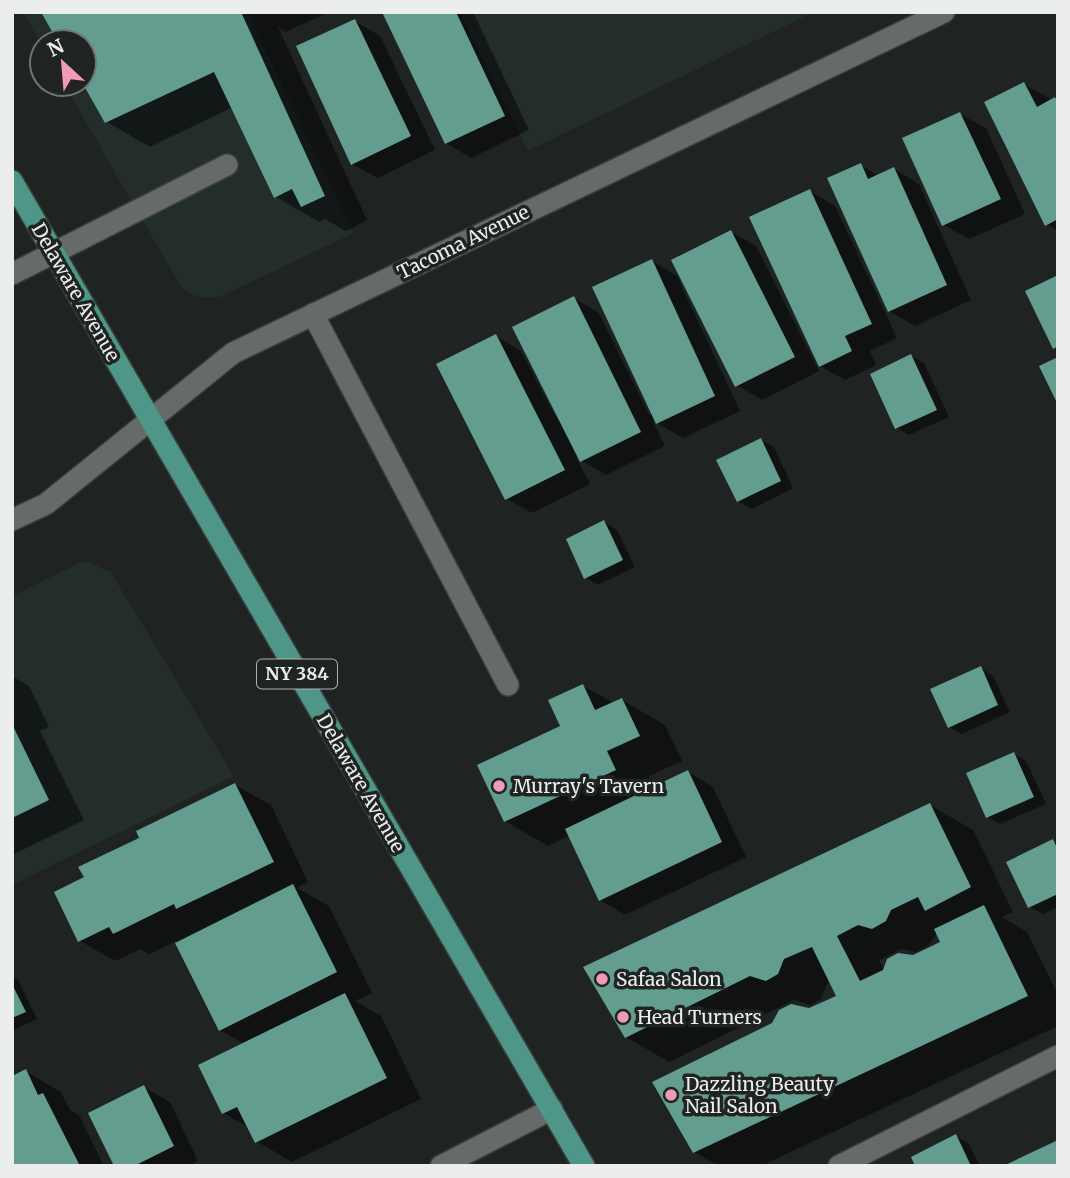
<svg xmlns="http://www.w3.org/2000/svg" width="1070" height="1178" viewBox="0 0 1070 1178" font-family="Merriweather,serif">
<rect width="100%" height="100%" fill="#1f2322"/>
<g fill="#232e2b">
<path d="M23,12H247L353,233L220,297L205,298L191,294L180,285L64,84H84V42H42V46Z"/>
<path d="M460,12H814L528,151Z"/>
<path d="M84,561L110,571L234,776L12,885V596Z"/>
</g>
<g fill="#0007" fill-rule="evenodd">
<path d="M43,12H329L286,32L278,27L367,220L346,231L325,219L319,222L276,197L233,107L150,147L107,122L84,42H60Z"/>
<path d="M384,12H473L529,130L471,158L446,143Z"/>
<path d="M355,21L380,36L435,150L378,178L352,164Z"/>
<path d="M1023,84L1049,98L1050,102L1055,99L1058,101V231L1047,224Z"/>
<path d="M960,114L986,128L1025,214L969,239L944,225Z"/>
<path d="M860,165L879,176L894,169L919,184L971,300L915,326L889,311Z"/>
<path d="M810,191L835,206L897,338L870,351L876,365L845,380L820,366Z"/>
<path d="M731,232L756,246L819,371L762,400L737,385Z"/>
<path d="M652,261L677,276L740,411L683,438L653,421L665,446L606,475L576,457L590,484L532,513L507,499L496,336L521,351L555,416L558,414L574,298L599,313L650,416L653,414Z"/>
<path d="M911,356L924,363L949,417L909,435L897,428Z"/>
<path d="M761,440L774,447L793,488L751,509L738,501Z"/>
<path d="M604,522L617,530L635,567L598,585L586,578Z"/>
<path d="M981,668L993,676L1010,712L962,734L949,727Z"/>
<path d="M12,676L29,686L49,727L40,731L84,820L12,855Z"/>
<path d="M583,686L614,703L622,700L665,725L682,761L649,776L655,788L688,772L713,787L746,857L625,915L600,900L569,836L548,846L505,821L563,727Z"/>
<path d="M1014,754L1026,761L1046,804L1000,824L987,817Z"/>
<path d="M235,785L271,805L308,882L297,888L329,906L372,993L355,1001L381,1016L421,1099L292,1162L256,1141L250,1128L223,1113L245,1044L220,1030L176,941L149,954L141,949L115,961L80,941L86,878L142,839Z"/>
<path d="M930,805L973,830L1013,912L1002,917L1027,932L1058,995V1026L761,1166H719L694,1152L809,1010L838,997L831,982L827,984L821,999L810,1005L794,1000L669,1062L626,1037ZM937,933L942,943L884,971L879,960L902,949L916,952L929,945Z"/>
<path d="M1053,841L1058,844V907L1043,914L1030,907Z"/>
<path d="M12,976L18,980L37,1019L14,1030Z"/>
<path d="M25,1071L61,1092L70,1110L79,1115L104,1166H12Z"/>
<path d="M144,1087L170,1102L198,1161L188,1166H116Z"/>
<path d="M956,1136L969,1144L980,1166H917Z"/>
</g>
<g fill="#639d90">
<path d="M41,12H241L325,196L301,207L292,189L274,198L214,72L105,123L83,84L84,42H58Z"/>
<path d="M382,12H456L505,116L445,144Z"/>
<path d="M355,19L411,136L351,165L296,46Z"/>
<path d="M1024,82L1037,107L1055,97L1058,103V219L1045,226L984,102Z"/>
<path d="M960,112L1001,199L942,226L902,138Z"/>
<path d="M861,163L868,179L894,167L947,285L888,312L827,178Z"/>
<path d="M810,189L872,324L845,336L852,351L819,367L749,217Z"/>
<path d="M731,230L795,357L735,387L671,260Z"/>
<path d="M652,259L715,396L656,424L592,287Z"/>
<path d="M1058,275V346L1053,349L1025,291Z"/>
<path d="M574,296L641,432L580,462L512,327Z"/>
<path d="M496,334L565,470L505,500L436,364Z"/>
<path d="M911,354L937,410L895,429L870,374Z"/>
<path d="M1058,357V405L1039,366Z"/>
<path d="M761,438L781,481L737,502L716,460Z"/>
<path d="M604,520L623,560L584,579L566,539Z"/>
<path d="M981,666L998,705L948,728L930,689Z"/>
<path d="M583,684L595,710L622,698L640,736L607,751L616,770L504,822L477,765L560,726L548,700Z"/>
<path d="M12,724L49,800L12,818Z"/>
<path d="M1014,752L1034,797L986,818L966,773Z"/>
<path d="M688,770L722,842L599,901L565,829Z"/>
<path d="M235,783L274,862L176,909L174,904L113,934L109,927L78,942L54,892L84,877L78,867L139,838L136,831Z"/>
<path d="M930,803L971,887L925,911L918,897L891,910L886,921L872,929L858,925L837,936L860,981L883,970L887,959L898,953L913,955L940,942L934,929L984,905L1028,996L693,1153L652,1082L772,1023L779,1010L791,1004L809,1008L836,996L812,947L784,959L778,974L766,981L750,976L625,1038L583,967Z"/>
<path d="M1053,839L1058,850V894L1028,908L1006,862Z"/>
<path d="M293,884L337,972L219,1031L175,943Z"/>
<path d="M12,984L26,1012L12,1018Z"/>
<path d="M345,993L387,1078L255,1143L237,1107L222,1114L198,1065Z"/>
<path d="M26,1069L38,1095L43,1093L80,1166H12V1076Z"/>
<path d="M144,1085L174,1146L134,1166H114L88,1113Z"/>
<path d="M956,1134L971,1166H915L911,1157Z"/>
<path d="M1058,1140V1166H1003Z"/>
</g>
<g fill="none" stroke-linecap="round" stroke-linejoin="round">
<defs>
<g id="minor">
<path d="M12,274L227,165"/>
<path d="M313,314L508,685"/>
<path d="M12,520L46,504L233,353L944,12"/>
<path d="M441,1166L552,1109"/>
<path d="M839,1166L1058,1056"/>
</g>
<path id="major" d="M12,181L584,1166"/>
</defs>
<use href="#minor" stroke="#3b3e3e" stroke-width="24"/>
<use href="#major" stroke="#3b3e3e" stroke-width="24"/>
<use href="#minor" stroke="#666a69" stroke-width="21"/>
<use href="#major" stroke="#4d9688" stroke-width="21"/>
</g>
<g fill="#f09ab6" stroke="#1f2322" stroke-width="2.5">
<circle cx="499" cy="786" r="7"/>
<circle cx="602" cy="979" r="7"/>
<circle cx="623" cy="1017" r="7"/>
<circle cx="671" cy="1095" r="7"/>
</g>
<g text-anchor="middle" stroke-width="7" stroke-linejoin="round" paint-order="stroke">
<rect fill="#1f2322" stroke="#aeb1b1" stroke-width="2" x="257" y="659.5" width="80" height="29" rx="5"/>
<g font-size="18" font-weight="bold" fill="#eceeee">
<text x="297" y="680">NY 384</text>
</g>
<g font-size="19" fill="#eceeee" stroke="#1f2322">
<text transform="translate(463 242) rotate(-26)" y="7">Tacoma Avenue</text>
<text transform="translate(76 292) rotate(60)" y="7">Delaware Avenue</text>
<text transform="translate(361 783) rotate(60)" y="7">Delaware Avenue</text>
</g>
<g font-size="19" fill="#eceeee" stroke="#1f2322" text-anchor="start">
<text x="513" y="793">Murray's Tavern</text>
<text x="616" y="986">Safaa Salon</text>
<text x="637" y="1024">Head Turners</text>
<text x="685" y="1091">Dazzling Beauty<tspan x="685" dy="22">Nail Salon</tspan></text>
</g>
</g>
<rect width="1070" height="1178" fill="none" stroke="#eceeee" stroke-width="28"/>
<g transform="translate(63 63) rotate(334)"><circle r="33" fill="#1f2322" stroke="#717474" stroke-width="2"/>
<path d="M0-5L12 26L0 18L-12 26Z" fill="#f09ab6"/>
<text y="-10" font-size="19" font-weight="bold" text-anchor="middle" fill="#eceeee">N</text>
</g>
</svg>
